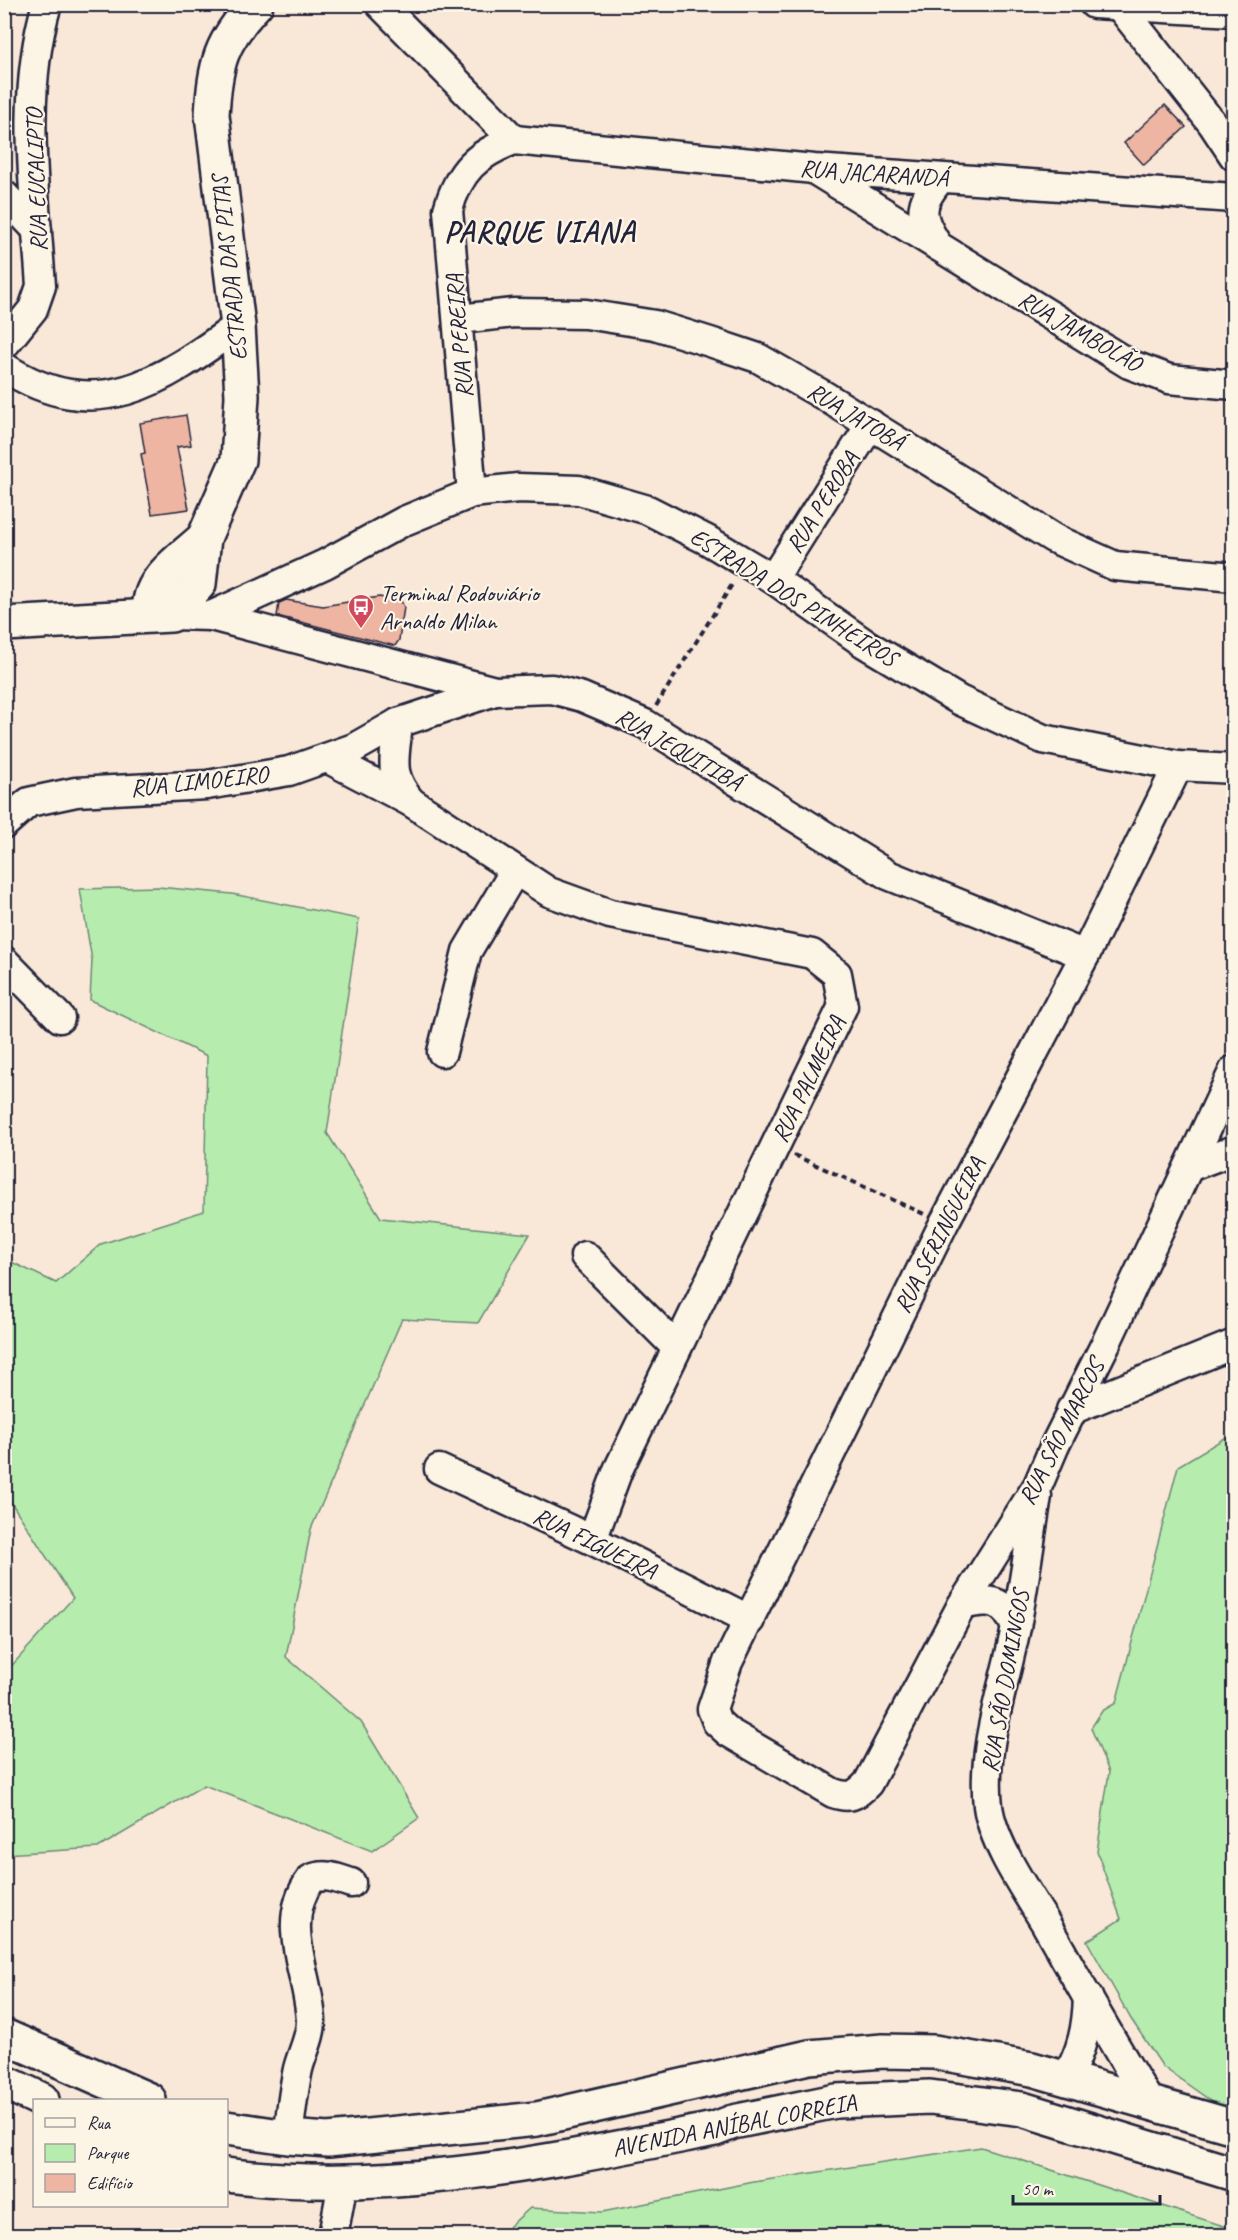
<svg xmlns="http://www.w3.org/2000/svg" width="1238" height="2240" viewBox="0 0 1238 2240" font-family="Caveat,sans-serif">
<rect width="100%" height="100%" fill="#f9e8d8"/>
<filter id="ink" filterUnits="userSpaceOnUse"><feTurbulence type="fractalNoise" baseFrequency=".0167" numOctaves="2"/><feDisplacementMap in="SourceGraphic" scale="12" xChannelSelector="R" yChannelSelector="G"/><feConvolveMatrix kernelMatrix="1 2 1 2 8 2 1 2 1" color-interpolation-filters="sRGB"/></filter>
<g filter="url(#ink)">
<g fill="#b6ecae" stroke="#6c8774" stroke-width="1.5">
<path d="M158,887L232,894L359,919L327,1133L381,1218L530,1234L478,1323L402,1319L311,1529L286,1657L361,1722L419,1818L372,1851L204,1785L98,1848L5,1854V1673L73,1598L5,1493V1259L56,1283L101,1244L204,1211L207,1056L90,1000L92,960L80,889Z"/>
<path d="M1233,1433V2111L1221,2108L1163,2067L1131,2019L1087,1941L1121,1919L1097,1852L1109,1772L1091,1728L1102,1711L1116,1703L1178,1466Z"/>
<path d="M981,2147L1233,2229V2235H500L530,2208L602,2212L754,2182Z"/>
</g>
<g fill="#edb5a2" stroke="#22223b" stroke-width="1.5">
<path d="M1165,105L1186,127L1144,165L1124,143Z"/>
<path d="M186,415L191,445L177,447L189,509L152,514L141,454L145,453L140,423Z"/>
<path d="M379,597L401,601L404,607L399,640L395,646L277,616L279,603L286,600L323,606Z"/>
</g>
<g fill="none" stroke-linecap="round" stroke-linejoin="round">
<defs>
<g id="minor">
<path d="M380,4L514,140"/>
<path d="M1094,4L1234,12"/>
<path d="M1118,4L1212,123L1234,156"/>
<path d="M818,172L1129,364L1169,379L1234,385"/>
<path d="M4,195L37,230"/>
<path d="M938,246C919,217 917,205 941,178"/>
<path d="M459,319L514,313L586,314L655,325L710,342L758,358L823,395L1053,538L1115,566L1234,577"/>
<path d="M4,345L33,309L41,286C35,194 20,94 47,4"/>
<path d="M4,367C97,427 160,382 238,326"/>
<path d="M472,493L448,210C459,170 477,154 514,140L814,169L1234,198"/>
<path d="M773,579L871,424"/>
<path d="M171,615L211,616L325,564L404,521L472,493L518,488L579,490L648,510L707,540L773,579L864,643L959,700L1043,739L1178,766L1234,769"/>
<path d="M211,616L495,691L552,689L582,697L645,724L888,875L1085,955"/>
<path d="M398,723C395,759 387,773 411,802"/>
<path d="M327,758L411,802L549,892L610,914L812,954L837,974L843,1006L618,1470L592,1540"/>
<path d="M1178,766L1085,955L944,1223L728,1662L712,1709L717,1722L728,1732L833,1793C850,1799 857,1795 868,1783L962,1605L1038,1485L1055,1445L1106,1343L1234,1070"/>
<path d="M4,824L29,802L76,792L207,785L289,771L354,748L398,723L495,691"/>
<path d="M4,961L60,1018"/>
<path d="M442,1052L467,951L514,872"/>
<path d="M1189,1167L1234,1150"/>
<path d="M585,1256L676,1347"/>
<path d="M1071,1410L1234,1344"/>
<path d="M439,1469L592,1540L750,1620"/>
<path d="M1037,1496C1030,1540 1024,1584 1016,1627C1005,1685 981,1746 988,1806C993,1844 1026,1891 1046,1924C1080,1984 1112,2043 1149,2101"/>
<path d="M962,1605C991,1598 1003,1599 1016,1627"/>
<path d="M1067,2077C1082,2050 1087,2028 1088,1997"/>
<path d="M288,2137C291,2115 293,2092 298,2069C302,2053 311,2037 311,2021C309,1973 278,1923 311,1879C326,1873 336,1878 351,1883"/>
<path d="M333,2236L343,2182"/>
</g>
<g id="major">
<path d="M150,614C145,580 182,559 204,538"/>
<path d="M4,624L171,615L199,584L204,538L238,460L242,396L238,326L212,115C215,64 220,42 256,4"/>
<path d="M4,2036L149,2100"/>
<path d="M4,2082L42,2100"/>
<path d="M226,2128L288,2137L328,2140L537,2119L809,2057L883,2051L934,2052L1032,2069L1234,2127"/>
<path d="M226,2175C393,2196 552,2161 715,2129L733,2122L836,2101L930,2097L1022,2109L1234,2174"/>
</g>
</defs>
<use href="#minor" stroke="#22223b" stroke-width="33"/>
<use href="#major" stroke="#22223b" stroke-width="38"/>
<g stroke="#22223b" stroke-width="4" stroke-dasharray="6 4.5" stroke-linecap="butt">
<path d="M656,706L733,583"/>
<path d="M794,1155L924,1214"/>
</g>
<use href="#minor" stroke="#fcf5e5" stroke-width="28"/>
<use href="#major" stroke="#fcf5e5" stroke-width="33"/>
</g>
</g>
<defs>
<symbol id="bus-pin" viewBox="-11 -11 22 30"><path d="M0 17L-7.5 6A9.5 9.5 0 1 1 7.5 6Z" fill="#d1495b" stroke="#fcf5e5"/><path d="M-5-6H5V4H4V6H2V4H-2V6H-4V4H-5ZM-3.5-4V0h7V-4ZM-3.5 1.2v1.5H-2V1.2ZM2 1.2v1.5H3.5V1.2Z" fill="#fff"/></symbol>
</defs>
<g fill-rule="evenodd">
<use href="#bus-pin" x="346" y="592" width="30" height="40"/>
</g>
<g text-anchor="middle" stroke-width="4.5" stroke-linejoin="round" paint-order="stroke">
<g font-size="24" fill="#22223b" stroke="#fcf5e5">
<text transform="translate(874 173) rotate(4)" y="8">RUA JACARANDÁ</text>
<text transform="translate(36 180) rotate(-92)" y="8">RUA EUCALIPTO</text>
<text transform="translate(229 268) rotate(-96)" y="8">ESTRADA DAS PITAS</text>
<text transform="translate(1080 331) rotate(30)" y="8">RUA JAMBOLÃO</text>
<text transform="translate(459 336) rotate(-95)" y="8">RUA PEREIRA</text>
<text transform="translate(856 416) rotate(31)" y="8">RUA JATOBÁ</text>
<text transform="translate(822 502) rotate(-58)" y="8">RUA PEROBA</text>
<text transform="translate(794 597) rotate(32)" y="8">ESTRADA DOS PINHEIROS</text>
<text transform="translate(679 749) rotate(30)" y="8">RUA JEQUITIBÁ</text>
<text transform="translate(199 781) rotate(-6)" y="8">RUA LIMOEIRO</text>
<text transform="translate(808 1079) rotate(-64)" y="8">RUA PALMEIRA</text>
<text transform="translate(939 1235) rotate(-63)" y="8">RUA SERINGUEIRA</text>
<text transform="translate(1061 1432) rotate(-63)" y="8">RUA SÃO MARCOS</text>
<text transform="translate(595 1543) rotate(26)" y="8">RUA FIGUEIRA</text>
<text transform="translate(1005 1681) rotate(-80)" y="8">RUA SÃO DOMINGOS</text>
<text transform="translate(734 2125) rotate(-11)" y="8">AVENIDA ANÍBAL CORREIA</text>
</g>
<g font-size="24" fill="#22223b" stroke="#fcf5e5" text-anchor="start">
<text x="380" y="601">Terminal Rodoviário<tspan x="380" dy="28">Arnaldo Milan</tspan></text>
</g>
<g font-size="30" font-weight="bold" letter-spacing="1.5" fill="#22223b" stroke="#fcf5e5">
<text x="540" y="242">PARQUE VIANA</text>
</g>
</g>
<rect width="1238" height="2240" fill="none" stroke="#fcf5e5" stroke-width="24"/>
<rect x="12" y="12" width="1214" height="2216" fill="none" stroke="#22223b" stroke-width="2" filter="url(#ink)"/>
<rect x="33" y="2099" width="195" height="108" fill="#fcf5e5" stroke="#a5a1a1" stroke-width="1.5"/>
<rect x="45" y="2118" width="30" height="9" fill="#fcf5e5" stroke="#a5a1a1" stroke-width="1.5"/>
<text x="87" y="2129" font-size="18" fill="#22223b">Rua</text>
<rect x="45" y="2144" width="30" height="18" fill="#b6ecae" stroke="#a5a1a1" stroke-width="1.5"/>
<text x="87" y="2159" font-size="18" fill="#22223b">Parque</text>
<rect x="45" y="2174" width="30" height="18" fill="#edb5a2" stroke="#a5a1a1" stroke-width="1.5"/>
<text x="87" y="2189" font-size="18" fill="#22223b">Edifício</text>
<path d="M1013 2195v9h147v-9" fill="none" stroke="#22223b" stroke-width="3"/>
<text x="1022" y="2195" font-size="18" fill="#22223b" stroke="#fcf5e5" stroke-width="4.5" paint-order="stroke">50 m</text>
</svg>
